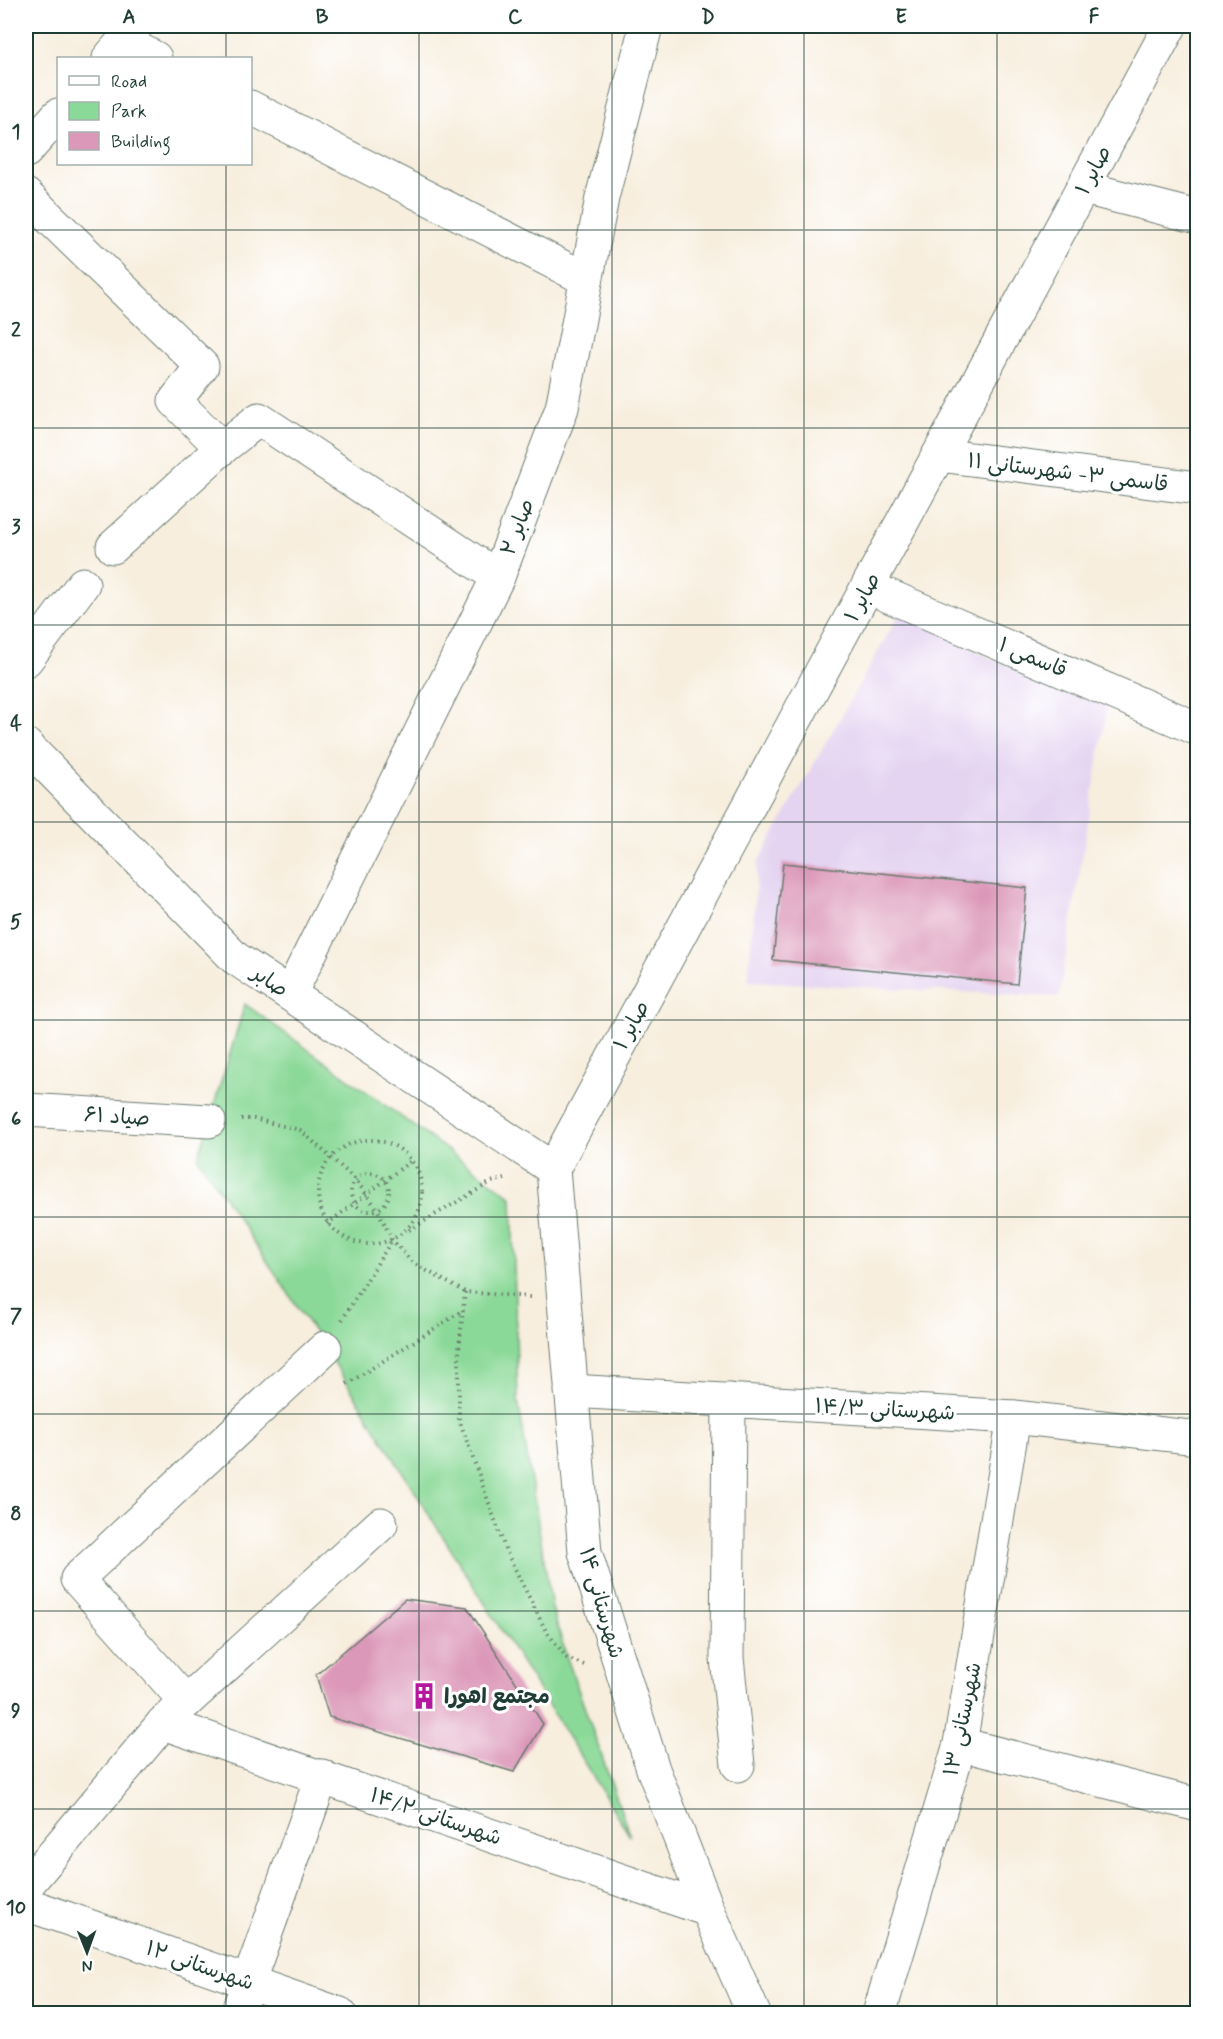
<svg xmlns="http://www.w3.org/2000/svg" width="1223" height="2039" viewBox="0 0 1223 2039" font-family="Mynerve,'Playpen Sans Arabic',sans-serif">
<rect width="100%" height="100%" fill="#fff"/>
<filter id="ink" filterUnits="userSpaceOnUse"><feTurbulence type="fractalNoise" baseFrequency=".0167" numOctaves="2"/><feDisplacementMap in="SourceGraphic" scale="12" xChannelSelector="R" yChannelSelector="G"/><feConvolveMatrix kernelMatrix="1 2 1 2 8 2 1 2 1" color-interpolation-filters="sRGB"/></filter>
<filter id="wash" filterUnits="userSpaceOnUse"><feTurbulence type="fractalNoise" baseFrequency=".008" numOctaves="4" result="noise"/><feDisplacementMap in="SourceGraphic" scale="24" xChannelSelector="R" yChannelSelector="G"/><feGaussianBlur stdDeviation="1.35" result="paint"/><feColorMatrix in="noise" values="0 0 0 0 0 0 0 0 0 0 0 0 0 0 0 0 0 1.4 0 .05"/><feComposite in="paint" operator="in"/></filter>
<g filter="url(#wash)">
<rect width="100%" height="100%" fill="#f7eede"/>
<path fill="#e4d3f1" d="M903,608L995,661L1111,683L1059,997L748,981L758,862Z"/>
<path fill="#8bd998" stroke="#558b66" stroke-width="1.5" d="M245,1004L512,1197L518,1400L552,1608L567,1658L630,1836L325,1348L198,1158Z"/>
<g id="blocks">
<g fill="#dc98b9">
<path d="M783,863L1027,888L1017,984L773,960Z"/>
<path d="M405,1599L467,1607L543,1724L514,1772L329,1717L316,1675Z"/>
</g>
</g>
</g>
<g filter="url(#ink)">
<use href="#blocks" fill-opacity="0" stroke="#6b7b70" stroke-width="1.5"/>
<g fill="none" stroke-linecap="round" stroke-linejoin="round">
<defs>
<g id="minor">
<path d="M124,42L155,58"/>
<path d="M109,58L136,26"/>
<path d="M250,107L586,279"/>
<path d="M26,151L58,115"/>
<path d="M1084,188L1198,217"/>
<path d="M26,195L202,366L175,401L222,448L259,419L498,577"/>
<path d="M939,455L1198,488"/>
<path d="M113,547L222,448"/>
<path d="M868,587L1198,729"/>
<path d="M26,660L83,584"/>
<path d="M290,994L498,577L562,408L602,198L646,26"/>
<path d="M26,1110L209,1121"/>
<path d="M571,1391L1014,1417L1198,1438"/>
<path d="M729,1400L727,1658L738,1765"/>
<path d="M186,1702L77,1579L325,1348"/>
<path d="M163,1723L708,1910"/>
<path d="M960,1744L1198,1805"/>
<path d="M26,1886L163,1723L381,1524"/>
<path d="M26,1904L340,2014"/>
<path d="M237,2014L322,1776"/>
<path d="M879,2014L960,1744L1014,1417"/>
</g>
<g id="tertiary">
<path d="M26,745L235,958L553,1169"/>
<path d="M553,1169L1170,26"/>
<path d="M553,1169L585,1552L653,1769L708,1910L754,2014"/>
</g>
</defs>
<use href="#minor" stroke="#6b7b70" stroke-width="35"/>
<use href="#tertiary" stroke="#6b7b70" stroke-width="35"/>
<g stroke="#6b7b70" stroke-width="4" stroke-dasharray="1.5 4.5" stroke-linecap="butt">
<path d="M241,1119H254L300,1130L355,1179L378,1210L392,1240L413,1263L465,1292L530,1297"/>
<circle cx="370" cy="1192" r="52"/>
<circle cx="370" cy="1192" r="19"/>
<path d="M327,1224L412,1160"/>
<path d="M409,1230L491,1182L505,1179"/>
<path d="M465,1292L459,1348V1419L506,1551L546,1631L567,1658L584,1665"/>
<path d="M342,1320L392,1240"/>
<path d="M347,1384L462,1311"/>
</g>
<use href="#minor" stroke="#fff" stroke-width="33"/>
<use href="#tertiary" stroke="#fff" stroke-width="33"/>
</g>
</g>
<path fill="none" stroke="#1f3d34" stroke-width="1.5" stroke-opacity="0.55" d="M226,26V58M419,26V2014M612,26V2014M804,26V2014M997,26V2014M226,164V2014M26,230H1198M26,428H1198M26,625H1198M26,822H1198M26,1020H1198M26,1217H1198M26,1414H1198M26,1611H1198M26,1809H1198"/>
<defs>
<symbol id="building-bare" viewBox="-9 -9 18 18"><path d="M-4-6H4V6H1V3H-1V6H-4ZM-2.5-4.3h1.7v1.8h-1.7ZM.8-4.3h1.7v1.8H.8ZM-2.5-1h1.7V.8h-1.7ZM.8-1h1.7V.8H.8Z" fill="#b5179e" stroke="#fff" stroke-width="2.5" paint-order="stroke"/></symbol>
</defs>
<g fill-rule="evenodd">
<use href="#building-bare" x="405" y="1677" width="38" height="38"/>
</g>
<g text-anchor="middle" stroke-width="6" stroke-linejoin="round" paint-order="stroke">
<g font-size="21" fill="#1f3d34" stroke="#fff">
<text transform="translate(1093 170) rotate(-62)" y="7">صابر ۱</text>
<text transform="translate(1068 472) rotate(7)" y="7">قاسمی ۳- شهرستانی ۱۱</text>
<text transform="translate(517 527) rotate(-69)" y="7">صابر ۲</text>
<text transform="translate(862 597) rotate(-62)" y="7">صابر ۱</text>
<text transform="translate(1033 657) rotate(23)" y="7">قاسمی ۱</text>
<text transform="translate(270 981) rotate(34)" y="7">صابر</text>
<text transform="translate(631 1025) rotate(-62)" y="7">صابر ۱</text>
<text transform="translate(117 1116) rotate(4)" y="7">صیاد ۶۱</text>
<text transform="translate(885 1409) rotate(3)" y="7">شهرستانی ۱۴/۳</text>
<text transform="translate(602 1603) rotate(74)" y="7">شهرستانی ۱۴</text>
<text transform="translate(962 1719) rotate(-78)" y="7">شهرستانی ۱۳</text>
<text transform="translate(436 1816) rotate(19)" y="7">شهرستانی ۱۴/۲</text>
<text transform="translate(200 1965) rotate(19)" y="7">شهرستانی ۱۲</text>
</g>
<g font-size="21" font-weight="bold" fill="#1f3d34" stroke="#fff" text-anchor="start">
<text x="444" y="1703">مجتمع اهورا</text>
</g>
</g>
<rect width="1223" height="2039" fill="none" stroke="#fff" stroke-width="66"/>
<rect x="57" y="57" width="195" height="108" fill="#ffffff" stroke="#a5b1ae" stroke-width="1.5"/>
<rect x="69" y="76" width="30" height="9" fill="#ffffff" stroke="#a5b1ae" stroke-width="1.5"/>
<text x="111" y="87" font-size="18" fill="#1f3d34">Road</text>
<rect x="69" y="102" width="30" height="18" fill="#8bd998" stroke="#a5b1ae" stroke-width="1.5"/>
<text x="111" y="117" font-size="18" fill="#1f3d34">Park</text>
<rect x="69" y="132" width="30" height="18" fill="#dc98b9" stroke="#a5b1ae" stroke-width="1.5"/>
<text x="111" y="147" font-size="18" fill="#1f3d34">Building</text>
<g transform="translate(87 1952) rotate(179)" stroke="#ffffff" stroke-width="4.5" paint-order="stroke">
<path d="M0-4.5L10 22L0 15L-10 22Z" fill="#1f3d34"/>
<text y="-9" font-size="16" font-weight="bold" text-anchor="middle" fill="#1f3d34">N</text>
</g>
<rect x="33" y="33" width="1157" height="1973" fill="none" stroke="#1f3d34" stroke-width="2"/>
<g font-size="20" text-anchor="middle" font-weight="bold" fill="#1f3d34">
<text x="129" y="23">A</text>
<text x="322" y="23">B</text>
<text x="515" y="23">C</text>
<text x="708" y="23">D</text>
<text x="901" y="23">E</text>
<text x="1094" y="23">F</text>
<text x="16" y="138">1</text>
<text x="16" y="336">2</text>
<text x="16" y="533">3</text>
<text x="16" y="730">4</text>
<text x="16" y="928">5</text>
<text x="16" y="1125">6</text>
<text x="16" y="1322">7</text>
<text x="16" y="1520">8</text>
<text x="16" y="1717">9</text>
<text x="16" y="1914">10</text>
</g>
</svg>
